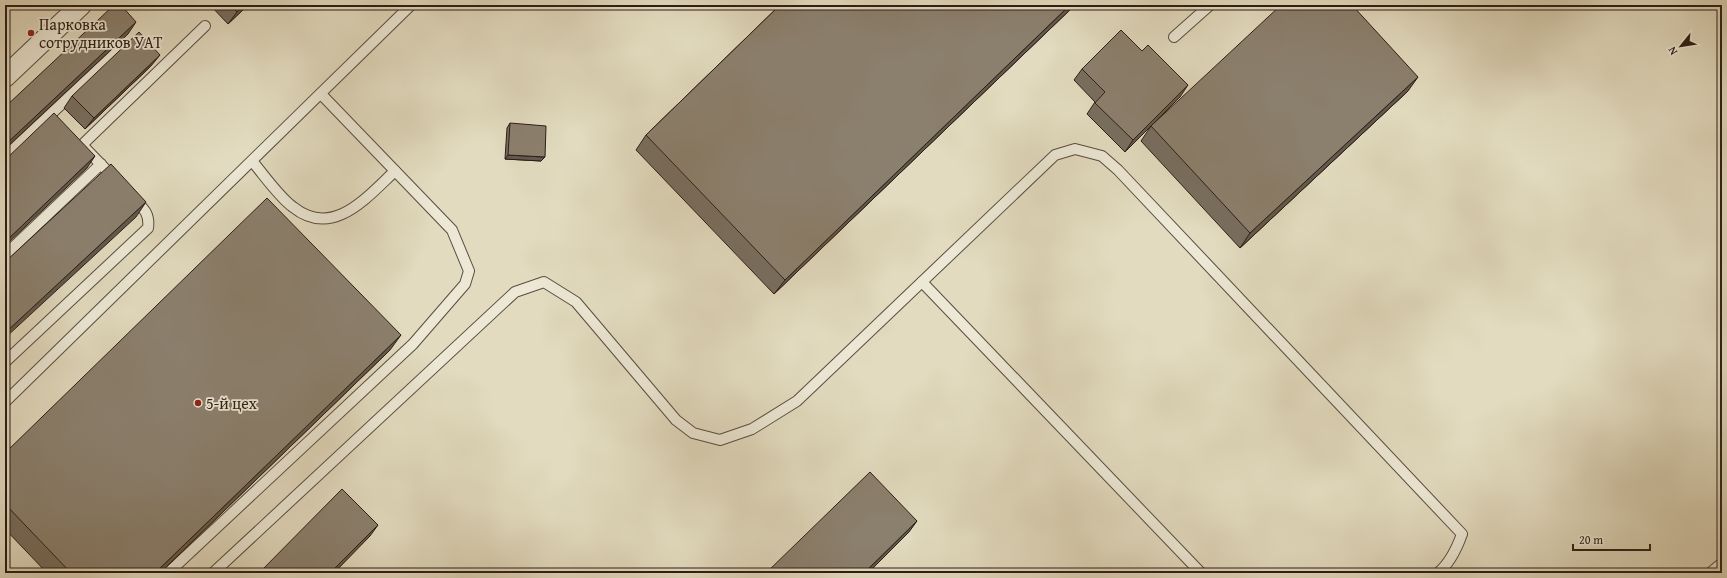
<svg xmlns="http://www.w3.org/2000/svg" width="1727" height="578" viewBox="0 0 1727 578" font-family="'Gentium Book Plus',serif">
<rect width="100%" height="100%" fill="#e2dbbf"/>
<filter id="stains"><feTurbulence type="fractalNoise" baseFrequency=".005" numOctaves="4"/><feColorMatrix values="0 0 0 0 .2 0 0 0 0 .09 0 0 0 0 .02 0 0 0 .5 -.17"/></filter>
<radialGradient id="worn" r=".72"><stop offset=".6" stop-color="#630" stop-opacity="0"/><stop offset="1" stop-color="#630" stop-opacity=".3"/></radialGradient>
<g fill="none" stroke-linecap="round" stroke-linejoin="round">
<defs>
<g id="service">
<path d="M1174,37L1210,5"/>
<path d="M82,145L205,26"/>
<path d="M85,148L114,178"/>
<path d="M5,157L118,51"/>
<path d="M252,161C264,175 279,197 293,207C333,239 367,197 395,171"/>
<path d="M5,255L101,164"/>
<path d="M922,282L1201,573"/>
<path d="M5,362L148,228C150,213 143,208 133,198"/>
<path d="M5,402L411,5"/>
<path d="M168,573L413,344L465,284L469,271L452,230L321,94"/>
<path d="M213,573L515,292L544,282L576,302L676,420L693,433L720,440L752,429L797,401L1055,155L1075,149L1102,156L1118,170L1462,534C1457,548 1450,563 1438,573"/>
<path d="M1710,573L1722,563"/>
</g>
<path id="minor" d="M5,77L81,5"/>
</defs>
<use href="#service" stroke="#5a4c40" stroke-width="12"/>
<use href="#minor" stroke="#5a4c40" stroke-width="22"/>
<use href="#service" stroke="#ece8d5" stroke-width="10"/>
<use href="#minor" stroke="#ece8d5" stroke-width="20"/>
</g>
<g fill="#786e5f" stroke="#2c1d16">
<path d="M210,5H248L228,24Z"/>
<path d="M780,5H1075L774,294L636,150L646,135Z"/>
<path d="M151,66L85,129L64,108L72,96Z"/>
<path d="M1082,69L1180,97L1125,152L1087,114L1095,102L1074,80Z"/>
<path d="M1408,91L1240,248L1141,141L1151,126Z"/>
<path d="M510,123L541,161L505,159L507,128Z"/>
<path d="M390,350L160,573H47L5,529V453Z"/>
</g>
<g fill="#615a4d" stroke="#2c1d16">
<path d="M244,5H248L228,24L237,12Z"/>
<path d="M1070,5H1075L774,294L785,280Z"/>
<path d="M136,22L128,34L5,149V145Z"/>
<path d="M160,55L151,66L85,129L94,118Z"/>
<path d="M1418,77L1408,91L1240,248L1250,233Z"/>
<path d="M1188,85L1180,97L1125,152L1133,140Z"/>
<path d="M508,155L545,157L541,161L505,159Z"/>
<path d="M95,156L87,168L5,246V242Z"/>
<path d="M146,202L136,217L5,338V333Z"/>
<path d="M401,335L390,350L160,573H155Z"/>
<path d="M917,521L909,532L868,573H864Z"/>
<path d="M378,525L370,536L334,573H330Z"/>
</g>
<g fill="#8b806e" stroke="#2c1d16">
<path d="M114,5H121L136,22L5,145V107Z"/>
<path d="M230,5H244L237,12Z"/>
<path d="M780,5H1070L785,280L646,135Z"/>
<path d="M1281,5H1352L1418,77L1250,233L1151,126Z"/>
<path d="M1121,30L1142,51L1148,45L1188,85L1133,140L1095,103L1105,92L1082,69Z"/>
<path d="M139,32L160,55L94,118L72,96Z"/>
<path d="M54,113L95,156L5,242V160Z"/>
<path d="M510,123L546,126L545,157L508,155Z"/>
<path d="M111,164L146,202L5,333V262Z"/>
<path d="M267,198L401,335L155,573H71L5,504V453Z"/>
<path d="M870,472L917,521L864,573H766Z"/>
<path d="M342,489L378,525L330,573H259Z"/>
</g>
<g fill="#8f2418" stroke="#ece8d5" stroke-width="1.5">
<circle cx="31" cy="33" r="4"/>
<circle cx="198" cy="403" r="4"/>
</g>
<g text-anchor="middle" stroke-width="3.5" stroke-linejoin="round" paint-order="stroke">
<g font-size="16" fill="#2c1d16" stroke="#ece8d5" text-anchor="start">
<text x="39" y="30">Парковка<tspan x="39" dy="18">сотрудников УАТ</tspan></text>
<text x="206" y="409">5-й цех</text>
</g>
</g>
<rect width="1727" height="578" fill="none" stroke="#e2dbbf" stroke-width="20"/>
<rect x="6" y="6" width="1715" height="566" fill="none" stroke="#2c1d16" stroke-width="2"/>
<rect x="10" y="10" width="1707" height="558" fill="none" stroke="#2c1d16"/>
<g transform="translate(1681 46) rotate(240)" stroke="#ece8d5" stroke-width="3" paint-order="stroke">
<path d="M0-3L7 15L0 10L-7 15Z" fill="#2c1d16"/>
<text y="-6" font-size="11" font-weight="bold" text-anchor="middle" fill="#2c1d16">N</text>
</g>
<path d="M1573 544v6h77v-6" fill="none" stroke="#2c1d16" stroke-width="2"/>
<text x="1579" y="544" font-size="12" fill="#2c1d16" stroke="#ece8d5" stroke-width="3" paint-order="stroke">20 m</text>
<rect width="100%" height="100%" filter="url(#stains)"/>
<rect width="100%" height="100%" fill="url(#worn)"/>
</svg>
